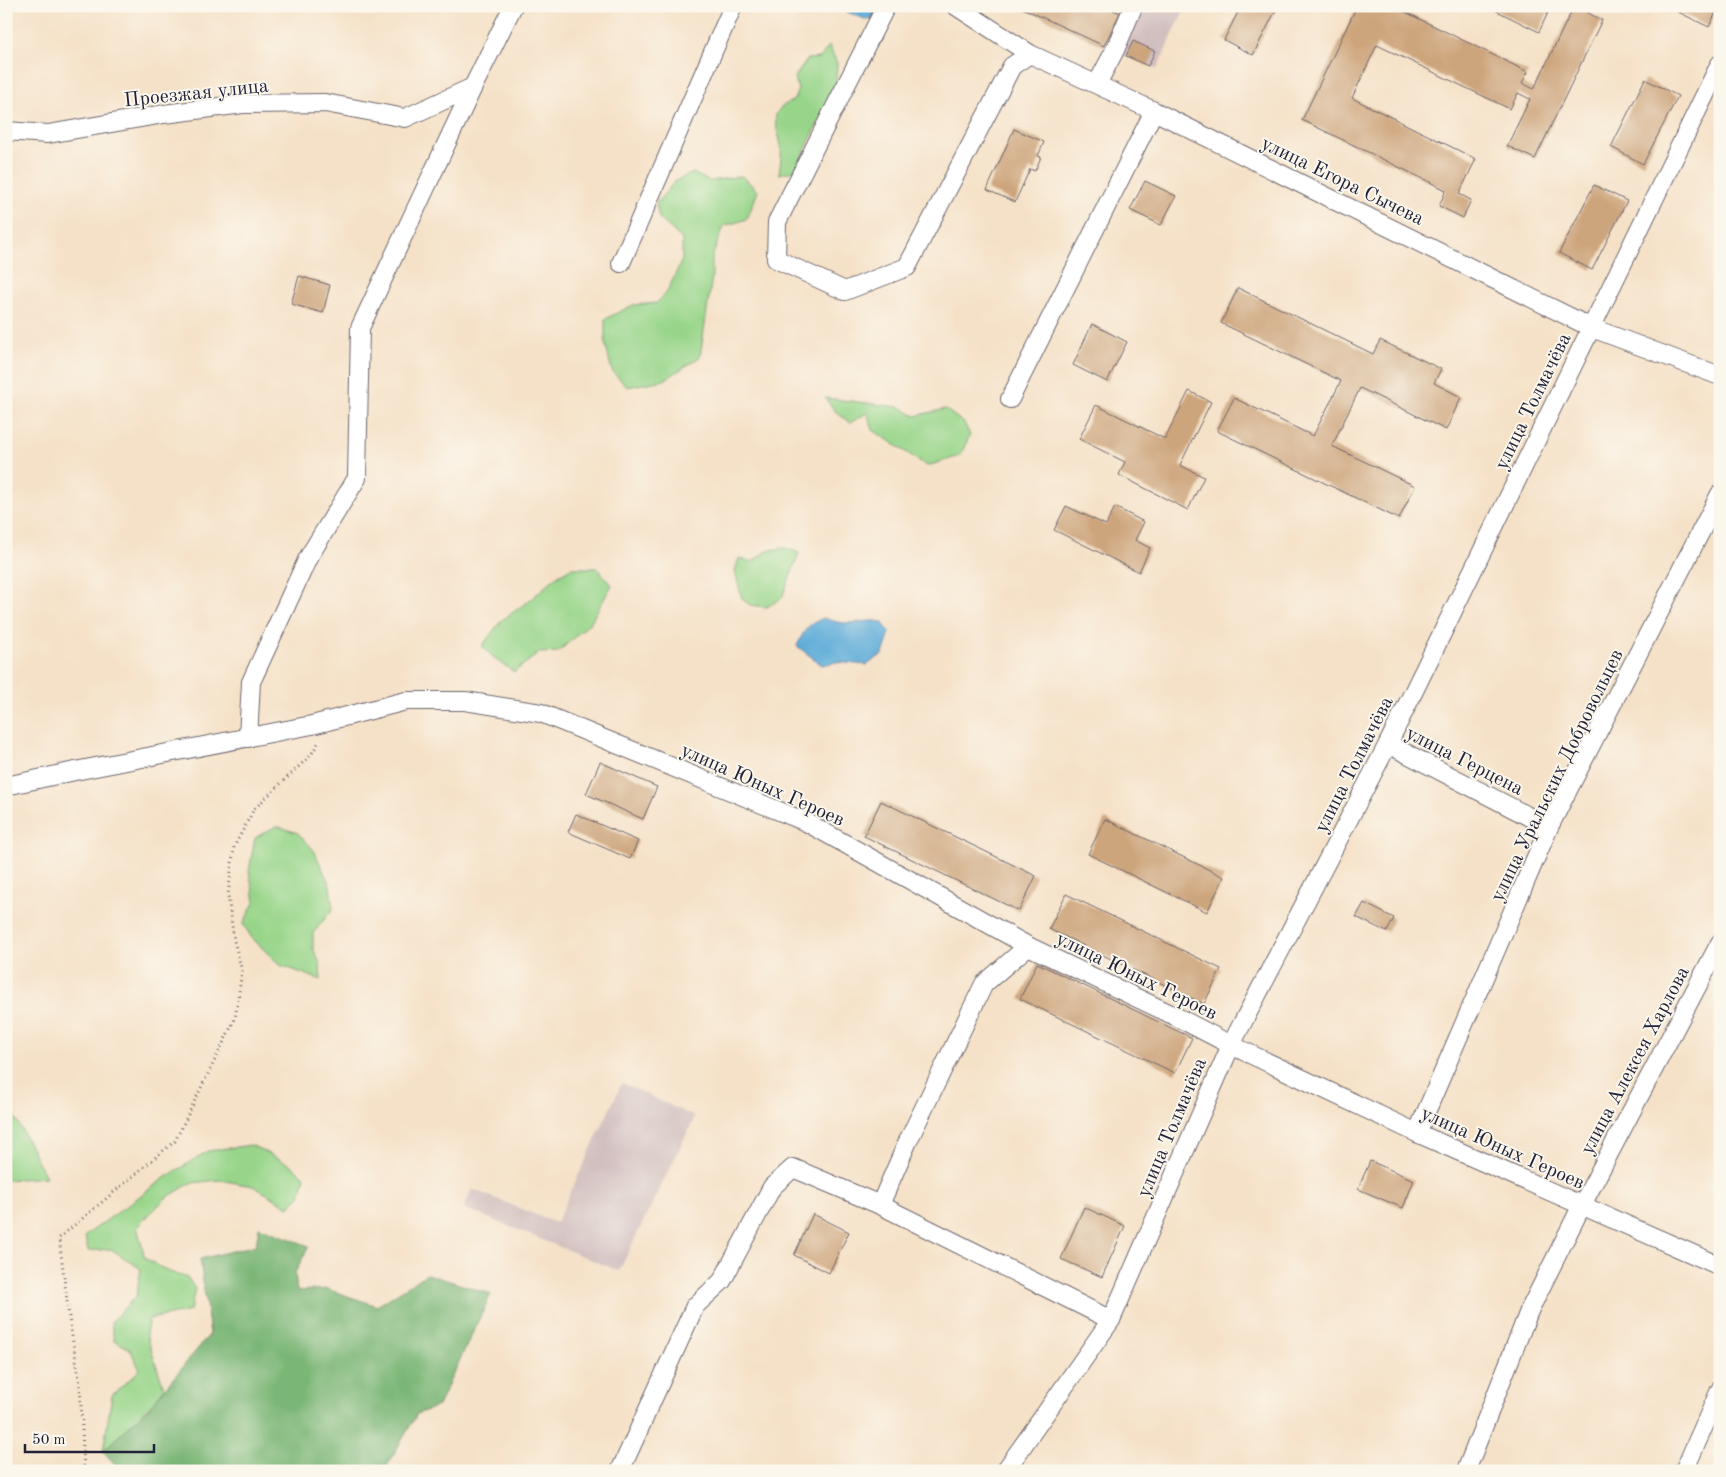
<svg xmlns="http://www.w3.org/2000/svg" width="1726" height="1477" viewBox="0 0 1726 1477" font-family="'Old Standard TT',serif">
<rect width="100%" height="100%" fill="#fbf7ec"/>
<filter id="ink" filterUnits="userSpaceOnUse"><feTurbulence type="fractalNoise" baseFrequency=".02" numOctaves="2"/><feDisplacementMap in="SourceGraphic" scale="10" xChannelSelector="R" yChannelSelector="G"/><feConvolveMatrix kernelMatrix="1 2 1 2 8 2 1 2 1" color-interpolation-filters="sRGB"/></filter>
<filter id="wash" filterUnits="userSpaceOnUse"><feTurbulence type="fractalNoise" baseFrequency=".0096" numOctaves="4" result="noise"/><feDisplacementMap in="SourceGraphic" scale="20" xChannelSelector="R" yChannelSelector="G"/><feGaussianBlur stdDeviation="1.12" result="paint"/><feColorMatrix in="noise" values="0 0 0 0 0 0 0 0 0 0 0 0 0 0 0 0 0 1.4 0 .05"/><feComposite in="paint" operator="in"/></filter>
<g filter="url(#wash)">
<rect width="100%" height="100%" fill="#f5e1c7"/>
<g fill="#d1bfbf">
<path d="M1018,6H1186L1157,69L1104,46Z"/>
<path d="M622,1083L695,1117L619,1271L464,1208L472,1189L556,1223Z"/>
</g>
<g fill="#98d58a" stroke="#5d7c62">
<path d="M829,46L837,63L836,86L795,171L779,174C780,165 782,154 781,146C777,123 766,112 794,100L798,89L794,78L808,59L820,58Z"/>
<path d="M693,173L709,181L742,176L758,191L747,219L724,226L712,257V277L700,357L664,380L627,387L612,371L605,343V319L633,305L657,303L667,292L682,260V239L659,218L656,204L675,181Z"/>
<path d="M825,398L900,407L915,416L945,409L964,423L970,435L960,456L927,466L873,430L867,413L850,423L835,411Z"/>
<path d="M786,548L799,553L782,598L767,607L750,605L742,599L735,571L739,558L752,562C765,551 769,549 786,548Z"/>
<path d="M571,568H597L612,585L590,623L558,652L539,653L514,672L494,658L482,646L501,621L530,600L557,576Z"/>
<path d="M276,826L298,833L313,849L330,885L333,909L313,933V948L320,964L321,980L280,965L252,938L243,924L255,901L249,871L255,838Z"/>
<path d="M6,1103L10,1107L46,1177L6,1180Z"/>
<path d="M251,1145L291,1165L305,1177L300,1196L289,1207L253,1186L220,1180L191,1183L166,1198L137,1227L145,1258L167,1271L188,1278L195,1289L190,1311L149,1319L146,1334L165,1391L103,1451L112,1395L140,1370L130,1349L114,1340L111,1322L136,1296L141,1269L111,1249L88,1251L85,1236L166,1177L208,1151Z"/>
</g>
<path fill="#7ab676" stroke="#4e6c58" d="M259,1227L309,1246L295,1273L297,1291L327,1289L377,1306L427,1274L491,1294L438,1406L417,1414L384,1471H121L103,1451L146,1411L210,1334L200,1259L256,1245Z"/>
<g fill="#60add9" stroke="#41688a">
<path d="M832,6H882L871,19H865Z"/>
<path d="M824,618C832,621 840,623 849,623C861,623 871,619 882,622L890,633L883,654L867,665L836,662L822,665L797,646C804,630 808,624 824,618Z"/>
</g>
<g id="blocks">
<g fill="#cda57d">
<path d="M1018,6H1105L1120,13L1104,46Z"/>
<path d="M1241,6H1278L1253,55L1224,40Z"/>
<path d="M1357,6H1393L1528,72L1522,83L1534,89L1574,6L1602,20L1535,159L1507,146L1530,99L1518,93L1510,109L1377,45L1352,98L1476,159L1459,194L1471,200L1463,218L1439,206L1446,190L1302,120Z"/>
<path d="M1487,6H1551L1539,32Z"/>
<path d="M1678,6H1719L1709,27L1676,11Z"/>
<path d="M1133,41L1155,51L1148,66L1126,56Z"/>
<path d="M1645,79L1678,96L1643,164L1611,147Z"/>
<path d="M1014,129L1044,142L1038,156L1041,157L1035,171L1030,169L1015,202L987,190Z"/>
<path d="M1145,181L1176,196L1161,225L1130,210Z"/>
<path d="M1594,185L1627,201L1592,270L1559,253Z"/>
<path d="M299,276L330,285L323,313L291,304Z"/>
<path d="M1238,288L1373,354L1380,340L1441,369L1434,383L1461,397L1446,430L1360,388L1332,446L1415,486L1399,519L1217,431L1234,398L1313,436L1341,381L1221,323Z"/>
<path d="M1092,324L1127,342L1107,382L1073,365Z"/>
<path d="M1189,391L1211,402L1180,465L1204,477L1188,510L1119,475L1125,462L1079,439L1096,405L1165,439Z"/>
<path d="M1066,506L1106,525L1115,507L1144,522L1135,540L1150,548L1139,572L1054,530Z"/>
<path d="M600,762L657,787L643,819L586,794Z"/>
<path d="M881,801L1036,876L1019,911L864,836Z"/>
<path d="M576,814L638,841L630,859L568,832Z"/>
<path d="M1105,819L1224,877L1207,912L1088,854Z"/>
<path d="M1066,894L1221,969L1204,1004L1049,929Z"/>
<path d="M1364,903L1394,918L1387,932L1356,917Z"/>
<path d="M1037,963L1192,1038L1175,1073L1020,999Z"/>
<path d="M1370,1161L1414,1180L1403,1208L1358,1189Z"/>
<path d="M1084,1207L1125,1226L1102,1277L1061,1259Z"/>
<path d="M813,1214L849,1232L829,1273L794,1255Z"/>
</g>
</g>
</g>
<g filter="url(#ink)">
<use href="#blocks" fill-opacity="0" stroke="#6c656c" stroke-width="1"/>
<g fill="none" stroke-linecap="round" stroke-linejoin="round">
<defs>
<g id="minor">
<path d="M886,6L777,222L776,259L845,291L907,267L1012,66L1030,54"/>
<path d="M956,6L1030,54L1154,111L1592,328L1720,376"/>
<path d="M1097,84L1115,50L1133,7L1132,6"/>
<path d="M6,131L48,134L164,114L243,104L325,103L405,118L473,87"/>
<path d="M621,263L733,6"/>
<path d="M1010,399L1154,111"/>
<path d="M248,738L251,682L308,558L357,478L360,328L473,87L513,6"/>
<path d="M1388,744L1549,827"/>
<path d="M6,786L75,771L312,725L406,701H465L541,713L806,822L1028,946L1179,1018L1231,1045L1417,1133L1720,1266"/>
<path d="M1417,1133L1549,827L1720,494"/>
<path d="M880,1205L908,1141L984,984L1028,946"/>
<path d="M620,1471L695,1306L722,1281L772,1187L793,1168L880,1205L1111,1320"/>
<path d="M1005,1471L1111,1320L1231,1045L1388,744L1720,64"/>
<path d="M1466,1471L1529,1311L1582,1205L1720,943"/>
<path d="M1684,1471L1720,1390"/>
</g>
</defs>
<use href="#minor" stroke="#6c656c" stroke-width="20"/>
<path stroke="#6c656c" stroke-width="3" stroke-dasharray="1 4" stroke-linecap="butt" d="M84,1471L80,1384L70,1324L59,1238L175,1141L235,1019L242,971L234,941L228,895L234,847L254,809L311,755L320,740"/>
<use href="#minor" stroke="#fff" stroke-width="18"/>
</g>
</g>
<g text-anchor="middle" stroke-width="4" stroke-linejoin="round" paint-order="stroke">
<g font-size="20" fill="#22223b" stroke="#fbf7ec">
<text transform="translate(196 92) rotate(-6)" y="7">Проезжая улица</text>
<text transform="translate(1343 180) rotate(26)" y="7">улица Егора Сычева</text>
<text transform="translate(1532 401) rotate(-64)" y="7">улица Толмачёва</text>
<text transform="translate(1465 760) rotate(27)" y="7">улица Герцена</text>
<text transform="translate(1353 764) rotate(-63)" y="7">улица Толмачёва</text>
<text transform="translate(1556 775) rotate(-64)" y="7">улица Уральских Добровольцев</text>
<text transform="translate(763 784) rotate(24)" y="7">улица Юных Героев</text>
<text transform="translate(1137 975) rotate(26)" y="7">улица Юных Героев</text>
<text transform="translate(1634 1060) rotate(-62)" y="7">улица Алексея Харлова</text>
<text transform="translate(1171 1127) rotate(-67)" y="7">улица Толмачёва</text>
<text transform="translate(1503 1147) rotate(24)" y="7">улица Юных Героев</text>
</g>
</g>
<rect width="1726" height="1477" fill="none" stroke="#fbf7ec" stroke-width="25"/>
<path d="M25 1444v8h129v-8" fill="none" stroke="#22223b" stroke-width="2.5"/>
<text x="32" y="1444" font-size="15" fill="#22223b" stroke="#fbf7ec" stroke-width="4" paint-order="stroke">50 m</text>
</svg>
